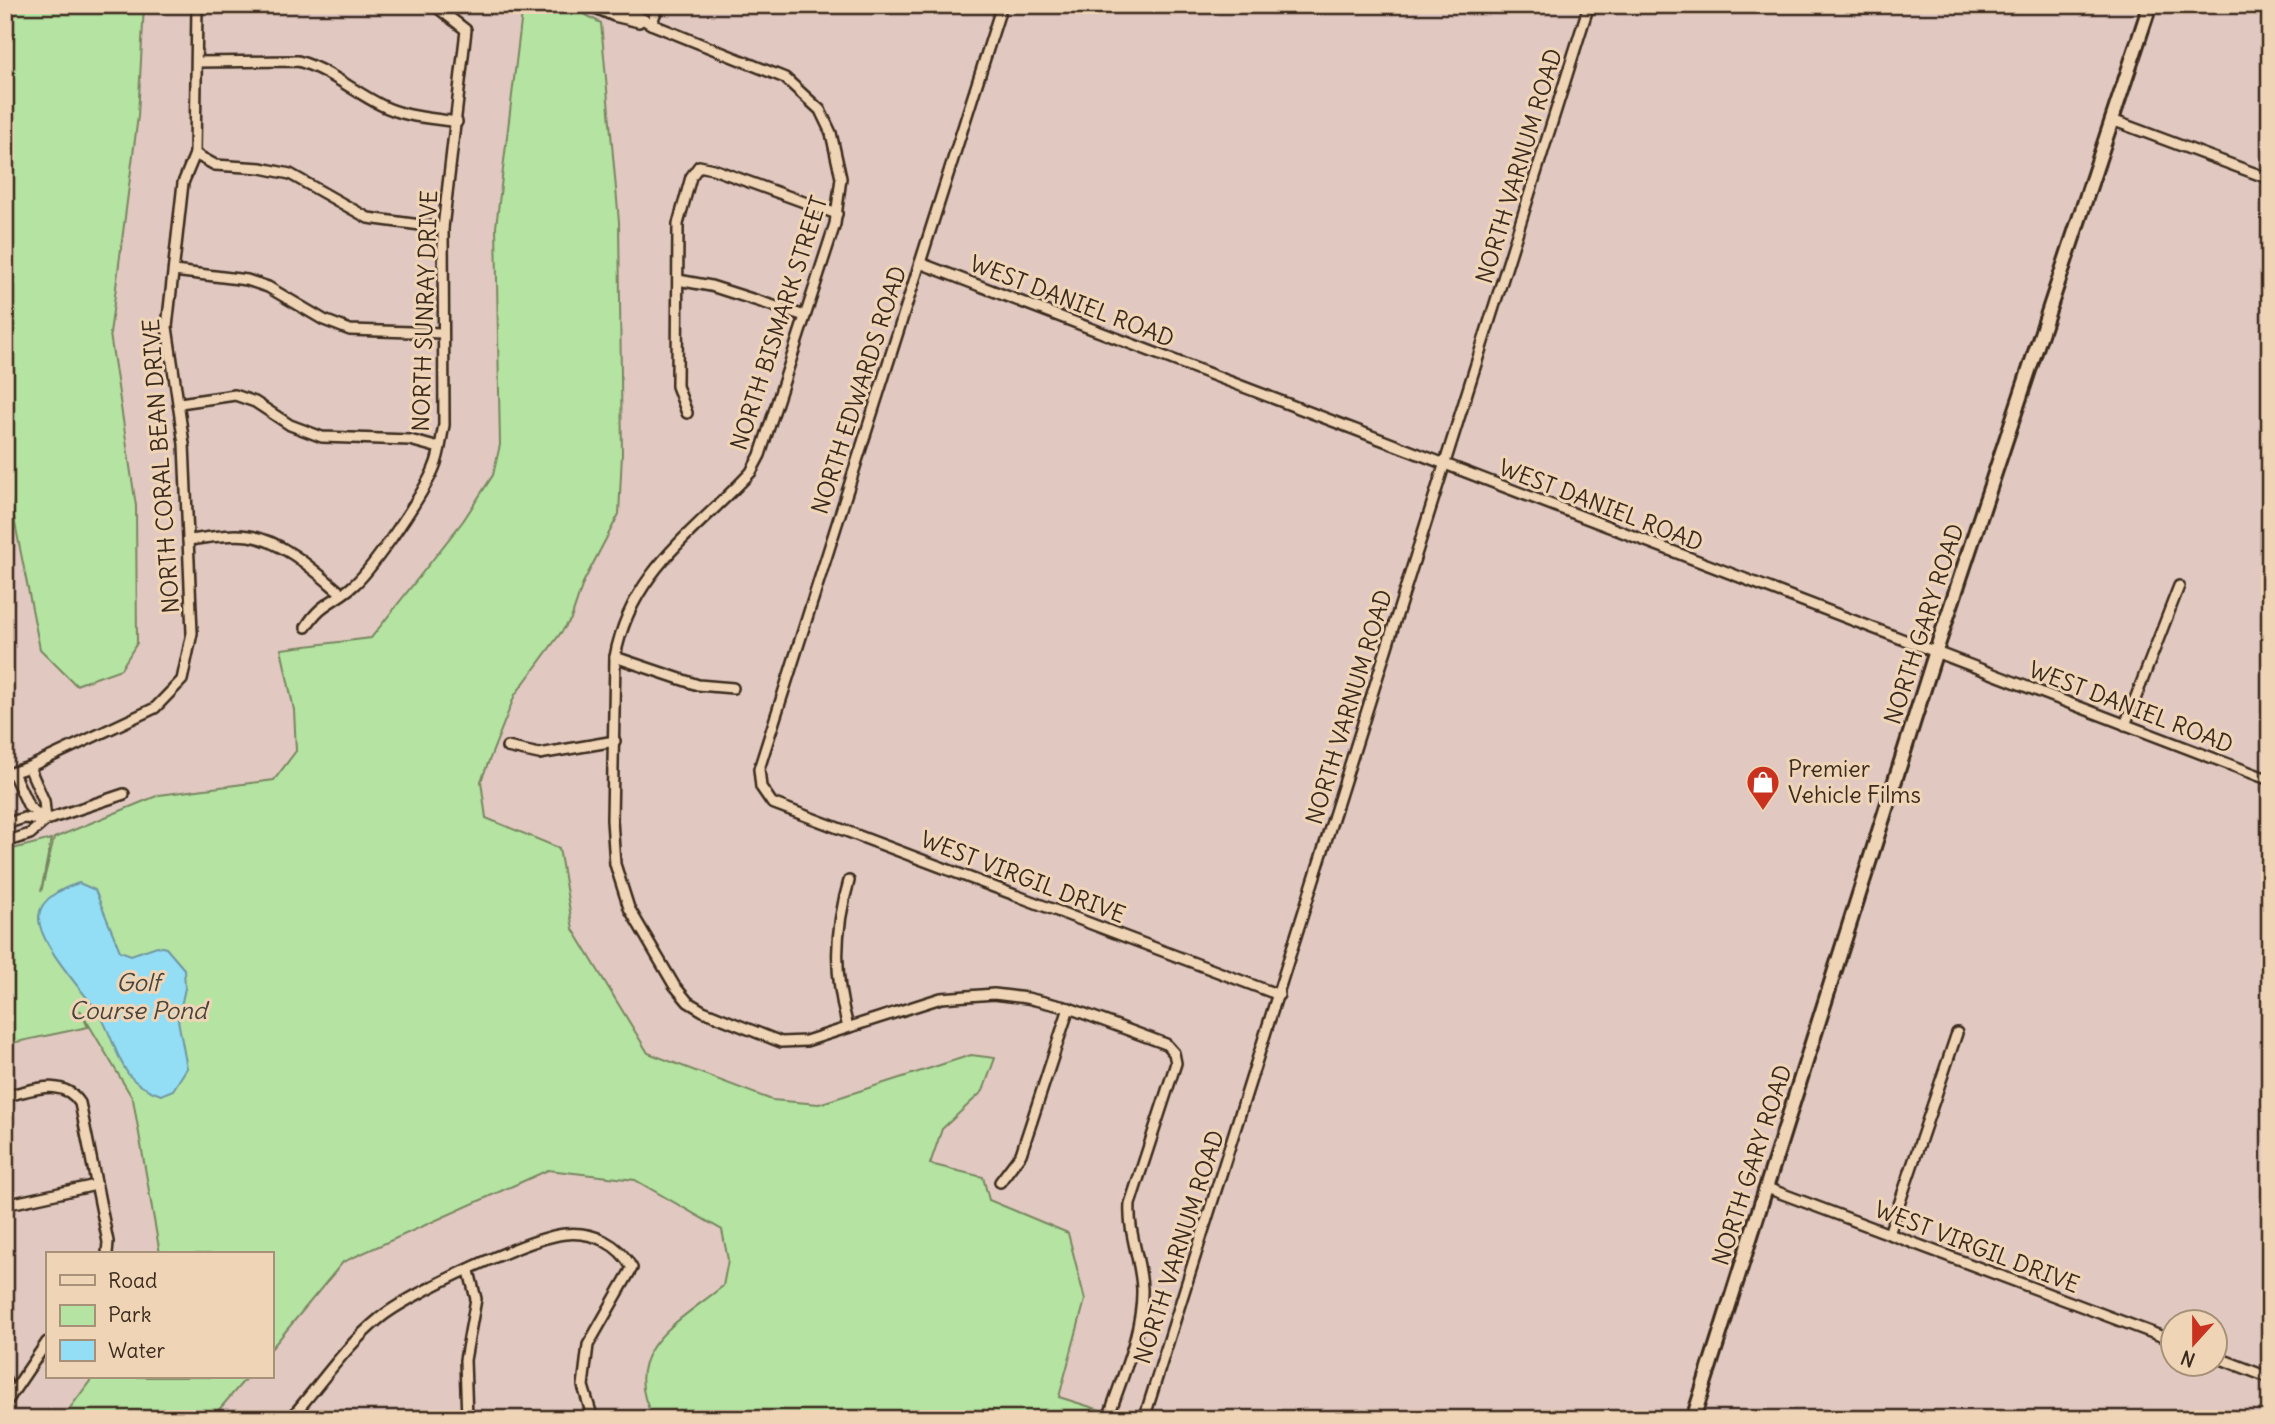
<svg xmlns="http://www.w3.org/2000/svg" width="2275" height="1424" viewBox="0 0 2275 1424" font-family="Delius,sans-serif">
<rect width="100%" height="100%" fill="#e1c9c1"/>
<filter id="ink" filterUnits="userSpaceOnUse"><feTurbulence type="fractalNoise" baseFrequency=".0143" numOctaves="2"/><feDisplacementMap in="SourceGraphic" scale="14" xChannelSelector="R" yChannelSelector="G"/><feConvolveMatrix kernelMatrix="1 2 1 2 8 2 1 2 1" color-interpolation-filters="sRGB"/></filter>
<g filter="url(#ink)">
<g fill="#b4e3a2" stroke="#788660" stroke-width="2">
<path d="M7,5H144L138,116L110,334L136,506L137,643L121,669L76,685L40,649L5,473Z"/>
<path d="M523,5H585L584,14L601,23L619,222L622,454L619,514L583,583L571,619L515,695L481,781L486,818L559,848L573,929L648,1053L772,1100L819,1104L971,1055L995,1058L983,1091L942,1129L930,1164L983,1177L989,1200L1068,1233L1085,1300L1059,1397L1129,1419H654C616,1352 677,1323 723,1286L728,1260L722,1230L635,1180L548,1170L343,1262L271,1349V1254H160L133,1099L80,1010L88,1027L12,1043L5,1034V851L51,839L41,892L54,838L159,795L274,780L296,751L294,710L281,649L371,638L463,521L493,475L500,445L496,227Z"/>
<path d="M93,1377H247L211,1419H62Z"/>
</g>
<path fill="#93def5" stroke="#70969f" stroke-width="2" d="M79,883L95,890L120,951L131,955L157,946L166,948L184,969L185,988L178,1020L187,1068L173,1090L161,1095C149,1091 137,1085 129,1075C115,1056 111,1031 98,1012C82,990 37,942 39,916C41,897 64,888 79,883Z"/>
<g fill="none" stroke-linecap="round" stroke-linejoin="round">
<defs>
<g id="street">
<path d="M589,5L614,16L639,22"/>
<path d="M618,5L651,24L785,78L820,110L831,133L841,178L835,224L760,455L751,472C694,533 631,571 615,657L612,820L615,864L629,908L674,985L688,1002L703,1011L781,1042L806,1041L941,998L994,994L1027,998L1069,1008L1166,1044L1174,1053L1176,1063L1130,1204C1128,1234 1141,1260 1142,1289C1143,1333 1121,1378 1108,1419"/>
<path d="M1002,5L759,769L761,787L772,803L1279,995"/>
<path d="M651,24L659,5"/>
<path d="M197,62L298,61C329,70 353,91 381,105C404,117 432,118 457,122"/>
<path d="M2112,120L2270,179"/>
<path d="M195,154L215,165L261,168L290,174L368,218L443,228"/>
<path d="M920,263L2270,780"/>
<path d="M174,271L247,280L268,287L324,320L350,330L442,333"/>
<path d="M678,280L711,286L805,316"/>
<path d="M180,403L235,395L255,402L290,425L322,437L410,440L439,448"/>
<path d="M687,413L677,386L678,224L691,177L699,166L713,169L837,214"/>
<path d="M188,540C207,538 229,533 249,536C284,541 316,572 342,594"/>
<path d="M306,627C321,602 334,603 354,585C374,567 424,493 434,468C440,455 441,439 444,425L443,228L466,30L434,5"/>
<path d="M615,657L698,685L733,688"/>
<path d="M2125,725L2179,586"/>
<path d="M507,747L539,754L615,741"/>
<path d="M29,767L44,801L46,820"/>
<path d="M13,773L29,807L46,820"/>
<path d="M5,775L29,767L155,708L182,680L192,633L184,444L167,327L183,183L195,154L197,5"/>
<path d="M5,824L24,818L44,820"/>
<path d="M5,842L30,834L46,820L124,794"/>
<path d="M848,1027C834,976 834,932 849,881"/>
<path d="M5,1096C31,1091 63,1076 80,1103L108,1242L107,1254"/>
<path d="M1000,1182L1021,1154L1069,1008"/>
<path d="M1767,1188L2174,1341"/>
<path d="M5,1205L96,1185"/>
<path d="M1889,1234L1957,1033"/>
<path d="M2216,1357L2270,1378"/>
<path d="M5,1379L10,1397"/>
<path d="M5,1404L47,1342"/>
<path d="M290,1419C319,1386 345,1346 380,1318C409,1294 528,1238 565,1234C593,1231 619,1244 632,1268L588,1345L583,1386L593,1419"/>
<path d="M467,1419L465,1360L476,1299L469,1271"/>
<path d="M1144,1419L1589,5"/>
</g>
<path id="secondary" d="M1693,1419L1935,654L2150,5"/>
</defs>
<use href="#street" stroke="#3b2a1e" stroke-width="14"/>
<use href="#secondary" stroke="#3b2a1e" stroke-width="18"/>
<use href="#street" stroke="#efd5b6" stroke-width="9"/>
<use href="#secondary" stroke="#efd5b6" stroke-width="12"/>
</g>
</g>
<defs>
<symbol id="shop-pin" viewBox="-11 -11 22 30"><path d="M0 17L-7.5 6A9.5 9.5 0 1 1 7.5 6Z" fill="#c8321e" stroke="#efd5b6"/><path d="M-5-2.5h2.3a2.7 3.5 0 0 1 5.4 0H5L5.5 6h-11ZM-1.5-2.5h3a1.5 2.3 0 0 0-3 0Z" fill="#fff"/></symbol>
</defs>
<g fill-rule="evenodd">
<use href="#shop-pin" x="1744" y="763" width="38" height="52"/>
</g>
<g text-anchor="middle" stroke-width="6" stroke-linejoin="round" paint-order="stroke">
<g font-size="23" fill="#3b2a1e" stroke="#efd5b6">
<text transform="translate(1519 166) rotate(-73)" y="8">NORTH VARNUM ROAD</text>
<text transform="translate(1072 301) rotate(21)" y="8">WEST DANIEL ROAD</text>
<text transform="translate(425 311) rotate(-88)" y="8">NORTH SUNRAY DRIVE</text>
<text transform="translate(779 323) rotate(-72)" y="8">NORTH BISMARK STREET</text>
<text transform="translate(859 390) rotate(-72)" y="8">NORTH EDWARDS ROAD</text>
<text transform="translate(161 466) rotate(-94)" y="8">NORTH CORAL BEAN DRIVE</text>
<text transform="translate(1601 505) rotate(21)" y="8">WEST DANIEL ROAD</text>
<text transform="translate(1924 624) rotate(-72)" y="8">NORTH GARY ROAD</text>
<text transform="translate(1349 707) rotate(-73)" y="8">NORTH VARNUM ROAD</text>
<text transform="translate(2131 707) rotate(21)" y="8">WEST DANIEL ROAD</text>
<text transform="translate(1023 877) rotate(21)" y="8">WEST VIRGIL DRIVE</text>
<text transform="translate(1752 1165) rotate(-72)" y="8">NORTH GARY ROAD</text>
<text transform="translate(1179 1247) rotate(-72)" y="8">NORTH VARNUM ROAD</text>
<text transform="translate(1977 1247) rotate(21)" y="8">WEST VIRGIL DRIVE</text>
</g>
<g font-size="23" fill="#3b2a1e" stroke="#efd5b6" text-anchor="start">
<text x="1788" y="777">Premier<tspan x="1788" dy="26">Vehicle Films</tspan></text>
</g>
<g font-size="24" font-style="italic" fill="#48453e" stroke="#efd5b6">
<text x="138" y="991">Golf<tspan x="138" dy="28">Course Pond</tspan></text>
</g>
</g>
<rect width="2275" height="1424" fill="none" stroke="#efd5b6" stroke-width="28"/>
<rect x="14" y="14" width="2247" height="1396" fill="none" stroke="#3b2a1e" stroke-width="2.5" filter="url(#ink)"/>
<rect x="46" y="1252" width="228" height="126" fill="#efd5b6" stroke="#a79179" stroke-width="2"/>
<rect x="60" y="1275" width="35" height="10" fill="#efd5b6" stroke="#a79179" stroke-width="2"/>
<text x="108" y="1288" font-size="21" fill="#3b2a1e">Road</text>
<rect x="60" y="1305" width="35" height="21" fill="#b4e3a2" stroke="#a79179" stroke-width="2"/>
<text x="108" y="1322" font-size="21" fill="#3b2a1e">Park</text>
<rect x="60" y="1340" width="35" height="21" fill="#93def5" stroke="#a79179" stroke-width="2"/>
<text x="108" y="1358" font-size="21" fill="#3b2a1e">Water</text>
<g transform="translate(2194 1343) rotate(201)"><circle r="33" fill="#efd5b6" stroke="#a79179" stroke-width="2"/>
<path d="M0-5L12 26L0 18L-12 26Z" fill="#c8321e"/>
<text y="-10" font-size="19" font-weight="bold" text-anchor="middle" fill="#3b2a1e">N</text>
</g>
</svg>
